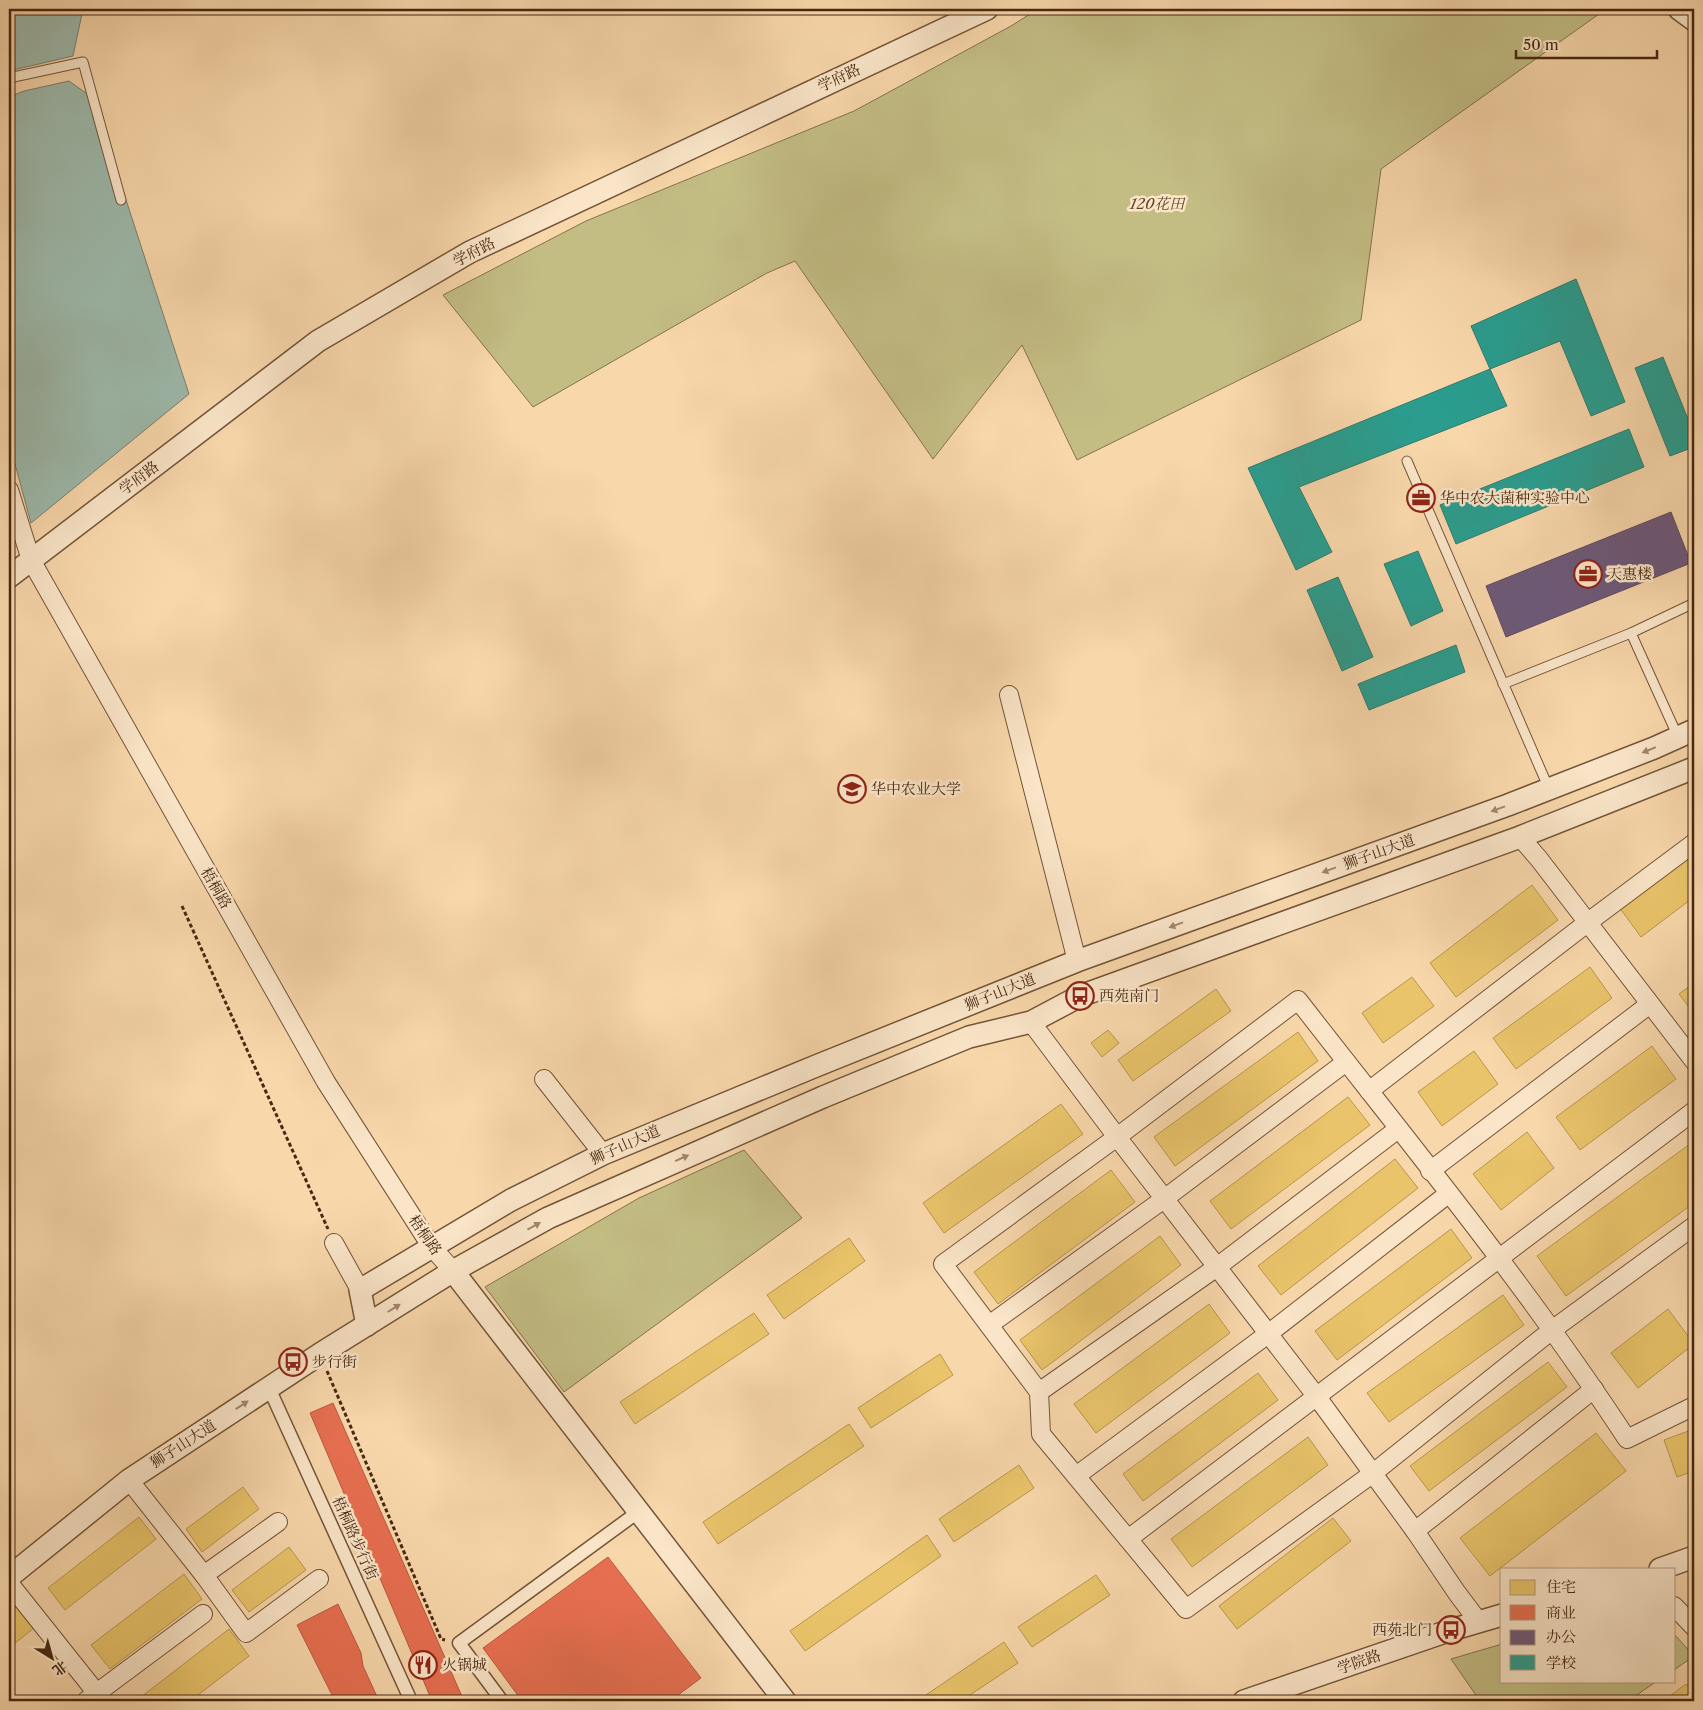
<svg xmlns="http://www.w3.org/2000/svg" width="1703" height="1710" viewBox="0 0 1703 1710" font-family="'Libre Caslon Text','Noto Serif SC',serif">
<rect width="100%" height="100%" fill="#f8d7ab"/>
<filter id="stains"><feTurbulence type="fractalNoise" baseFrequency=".004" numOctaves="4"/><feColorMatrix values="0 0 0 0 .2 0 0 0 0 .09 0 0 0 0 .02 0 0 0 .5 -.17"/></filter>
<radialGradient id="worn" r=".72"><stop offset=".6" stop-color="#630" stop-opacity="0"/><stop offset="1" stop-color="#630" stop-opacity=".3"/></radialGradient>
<g fill="#c3bd84" stroke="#86724b">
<path d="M1038,9H1606L1381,169L1361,320L1077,460L1022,345L933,459L795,261L767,273L533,407L443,295L586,221L854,111L1011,26Z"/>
<path d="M744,1150L802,1218L564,1392L485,1287L639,1198Z"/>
<path d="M1674,1634L1694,1656L1674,1670Z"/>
<path d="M1502,1644V1681H1657L1628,1701H1480L1451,1659Z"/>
</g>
<g fill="#9db9ab" stroke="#7b7f6e">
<path d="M9,9H83L73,56L9,71Z"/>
<path d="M69,81L93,98L189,394L31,523L9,442V97L24,91Z"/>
</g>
<g fill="#e9c46a" stroke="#b99550">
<path d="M1694,851V897L1641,937L1619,907Z"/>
<path d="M1532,885L1558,920L1456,997L1430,963Z"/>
<path d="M1590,967L1612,998L1516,1069L1493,1038Z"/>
<path d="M1412,977L1434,1006L1383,1043L1362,1013Z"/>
<path d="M1694,983V1014L1679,994Z"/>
<path d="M1216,989L1231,1011L1133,1081L1118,1060Z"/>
<path d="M1108,1030L1119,1043L1102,1057L1091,1043Z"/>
<path d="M1298,1032L1318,1061L1175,1166L1154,1137Z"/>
<path d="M1652,1046L1676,1079L1580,1150L1556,1117Z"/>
<path d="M1474,1051L1498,1084L1442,1126L1418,1092Z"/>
<path d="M1348,1097L1370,1125L1231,1229L1210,1201Z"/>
<path d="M1061,1104L1083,1134L944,1233L923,1203Z"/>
<path d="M1527,1132L1554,1168L1501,1210L1473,1174Z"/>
<path d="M1694,1141V1203L1566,1296L1537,1256Z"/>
<path d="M1395,1159L1418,1188L1281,1295L1258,1266Z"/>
<path d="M1111,1170L1135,1202L998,1304L974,1272Z"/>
<path d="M1451,1229L1472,1258L1337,1360L1315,1331Z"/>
<path d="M1160,1236L1181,1265L1042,1370L1020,1340Z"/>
<path d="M849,1238L865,1261L784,1319L767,1295Z"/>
<path d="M1503,1295L1524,1325L1389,1422L1367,1393Z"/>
<path d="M1209,1304L1230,1333L1096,1433L1074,1404Z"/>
<path d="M1668,1309L1694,1344L1638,1388L1611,1353Z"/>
<path d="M754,1313L769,1334L635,1424L620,1402Z"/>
<path d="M940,1354L953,1375L871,1428L858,1408Z"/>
<path d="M1548,1362L1567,1387L1429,1491L1410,1466Z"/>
<path d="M1258,1373L1278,1400L1143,1501L1123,1474Z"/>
<path d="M849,1424L864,1446L718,1544L703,1522Z"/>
<path d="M1694,1429V1471L1677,1477L1664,1440Z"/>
<path d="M1596,1433L1626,1471L1490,1576L1460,1538Z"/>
<path d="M1308,1437L1328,1465L1192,1567L1171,1539Z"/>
<path d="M1019,1465L1034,1488L954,1542L939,1519Z"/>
<path d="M243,1487L259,1509L202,1552L186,1529Z"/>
<path d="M139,1517L156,1539L65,1610L48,1588Z"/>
<path d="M1333,1518L1351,1541L1237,1629L1219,1606Z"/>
<path d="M927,1535L941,1556L805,1651L790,1631Z"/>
<path d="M289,1547L306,1570L249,1612L232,1590Z"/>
<path d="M184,1574L202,1599L110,1669L91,1645Z"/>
<path d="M1096,1575L1110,1595L1032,1647L1018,1627Z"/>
<path d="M17,1606L34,1628L9,1648V1613Z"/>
<path d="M229,1629L249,1656L190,1701H145L141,1697Z"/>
<path d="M1004,1642L1018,1663L961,1701H917Z"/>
<path d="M1686,1684L1694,1695V1701H1663Z"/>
</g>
<g fill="#e76f51" stroke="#b75a3e">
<path d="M333,1403L464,1701H432L310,1413Z"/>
<path d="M608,1557L701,1678L670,1701H522L483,1648Z"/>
<path d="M338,1604L361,1653L363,1666L379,1701H335L297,1625Z"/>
</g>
<path fill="#6d597a" stroke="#624a5b" d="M1671,512L1691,563L1506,637L1486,586Z"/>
<g fill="#2a9d8f" stroke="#337a6a">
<path d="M1576,279L1625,402L1591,416L1560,341L1490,369L1471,326Z"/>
<path d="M1663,357L1694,434V447L1670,456L1635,368Z"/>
<path d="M1490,369L1507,406L1299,487L1332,552L1296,570L1248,468Z"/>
<path d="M1629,429L1644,467L1456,544L1440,505Z"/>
<path d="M1418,551L1443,611L1411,626L1384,564Z"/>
<path d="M1338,577L1373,657L1342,671L1307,590Z"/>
<path d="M1456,645L1465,672L1369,710L1358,684Z"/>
</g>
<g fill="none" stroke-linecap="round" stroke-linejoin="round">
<defs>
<g id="service">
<path d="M9,78L83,62L121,200"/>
<path d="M1407,461L1549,789"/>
<path d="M1631,633L1694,603"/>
<path d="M1503,684L1631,633L1678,737"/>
</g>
<g id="pedestrian">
<path d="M269,1388L411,1701"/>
<path d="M502,1701L459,1643L638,1512"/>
</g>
<g id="minor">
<path d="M9,490L31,560L326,1082L431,1246L453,1271"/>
<path d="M1009,695L1077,961"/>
<path d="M1520,837L1539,859L1694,1061"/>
<path d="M1031,1022L1117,1137L1317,1397L1415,1531L1457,1593L1478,1621"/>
<path d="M544,1079L603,1154"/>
<path d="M1369,1091L1587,923L1694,843"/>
<path d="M1430,1171L1650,1004"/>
<path d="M1694,1226L1552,1330L1372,1474L1186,1609L1041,1434L1039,1392L943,1264L1117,1137L1298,1000C1410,1144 1527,1286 1627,1439L1694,1406"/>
<path d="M334,1243L360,1290"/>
<path d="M989,1325L1164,1199L1346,1062"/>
<path d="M1039,1392L1217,1267L1398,1129"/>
<path d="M1076,1476L1268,1334L1448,1194"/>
<path d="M129,1480L204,1575L278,1522"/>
<path d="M1415,1531L1594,1389"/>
<path d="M1128,1539L1694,1111"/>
<path d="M204,1575L246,1633L319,1579"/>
<path d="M9,1583L103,1701"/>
<path d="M1674,1606L1694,1627"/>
<path d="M86,1701L203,1614"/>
</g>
<g id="tertiary">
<path d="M1679,9L1694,20"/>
<path d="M9,577L318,341L470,252L987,9"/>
<path d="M453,1271L785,1701"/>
<path d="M367,1325L360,1290L511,1200L603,1154L816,1066L1077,961L1508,805L1654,748L1694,730"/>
<path d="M1660,1569L1694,1557"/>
<path d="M9,1577L129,1480L320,1354L453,1271L548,1218L823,1097L969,1037L1031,1022L1080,996L1520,837L1694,768"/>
<path d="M1244,1701L1451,1630L1502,1615"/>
</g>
</defs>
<use href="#service" stroke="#745438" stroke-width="11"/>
<use href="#pedestrian" stroke="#745438" stroke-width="15"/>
<use href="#minor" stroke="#745438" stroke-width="20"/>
<use href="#tertiary" stroke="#745438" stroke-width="24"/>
<g stroke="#482812" stroke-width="3" stroke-dasharray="4 2.5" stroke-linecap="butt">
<path d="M182,906L328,1229"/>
<path d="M327,1371L441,1639L445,1640"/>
</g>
<use href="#service" stroke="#fae5c8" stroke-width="9"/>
<use href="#pedestrian" stroke="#fae5c8" stroke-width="12"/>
<use href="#minor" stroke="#fae5c8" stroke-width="18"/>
<use href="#tertiary" stroke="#fae5c8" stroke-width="21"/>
</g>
<defs><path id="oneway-solid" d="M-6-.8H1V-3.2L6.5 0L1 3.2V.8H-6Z" transform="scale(1.25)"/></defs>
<g fill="#a1866d">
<use href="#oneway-solid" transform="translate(1649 750) rotate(158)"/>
<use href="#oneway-solid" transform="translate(1498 809) rotate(160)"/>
<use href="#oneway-solid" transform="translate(1329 870) rotate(160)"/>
<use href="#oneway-solid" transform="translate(1176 925) rotate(160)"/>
<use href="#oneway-solid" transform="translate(682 1158) rotate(-24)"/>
<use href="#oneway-solid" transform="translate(534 1226) rotate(-29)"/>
<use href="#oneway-solid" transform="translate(394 1308) rotate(-32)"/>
<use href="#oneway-solid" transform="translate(242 1405) rotate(-33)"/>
</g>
<defs>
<symbol id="office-ring" viewBox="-11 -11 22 22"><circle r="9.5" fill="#fae5c8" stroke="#8f2418" stroke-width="1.5"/><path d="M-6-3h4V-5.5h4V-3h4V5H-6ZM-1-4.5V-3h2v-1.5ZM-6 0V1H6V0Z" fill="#8f2418"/></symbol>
<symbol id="university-ring" viewBox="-11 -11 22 22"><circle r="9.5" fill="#fae5c8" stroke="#8f2418" stroke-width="1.5"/><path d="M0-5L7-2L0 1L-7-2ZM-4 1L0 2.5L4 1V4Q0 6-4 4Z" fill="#8f2418"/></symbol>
<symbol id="bus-ring" viewBox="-11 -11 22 22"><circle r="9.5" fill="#fae5c8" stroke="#8f2418" stroke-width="1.5"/><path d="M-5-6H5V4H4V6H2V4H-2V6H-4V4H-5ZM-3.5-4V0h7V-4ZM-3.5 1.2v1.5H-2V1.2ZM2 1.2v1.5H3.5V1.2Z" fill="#8f2418"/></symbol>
<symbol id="restaurant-ring" viewBox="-11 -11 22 22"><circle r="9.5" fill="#fae5c8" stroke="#8f2418" stroke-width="1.5"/><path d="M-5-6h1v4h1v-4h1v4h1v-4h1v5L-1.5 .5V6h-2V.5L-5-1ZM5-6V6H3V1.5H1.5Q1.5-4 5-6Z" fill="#8f2418"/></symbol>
</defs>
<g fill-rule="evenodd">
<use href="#office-ring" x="1405" y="482" width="32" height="32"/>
<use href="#office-ring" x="1572" y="558" width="32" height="32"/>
<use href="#university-ring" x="836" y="773" width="32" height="32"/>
<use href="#bus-ring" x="1064" y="980" width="32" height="32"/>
<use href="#bus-ring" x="277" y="1346" width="32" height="32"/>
<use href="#bus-ring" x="1435" y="1614" width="32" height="32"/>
<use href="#restaurant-ring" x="407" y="1649" width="32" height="32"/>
</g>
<g text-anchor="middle" stroke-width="5" stroke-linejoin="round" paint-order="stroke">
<g font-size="15" fill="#482812" stroke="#fae5c8">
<text transform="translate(839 78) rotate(-25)" y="5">学府路</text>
<text transform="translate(474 252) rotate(-27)" y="5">学府路</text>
<text transform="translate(139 478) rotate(-37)" y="5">学府路</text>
<text transform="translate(1379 852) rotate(-20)" y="5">狮子山大道</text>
<text transform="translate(216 888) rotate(60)" y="5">梧桐路</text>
<text transform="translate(1000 992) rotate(-22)" y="5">狮子山大道</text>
<text transform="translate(625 1145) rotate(-24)" y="5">狮子山大道</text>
<text transform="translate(425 1235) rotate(55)" y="5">梧桐路</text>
<text transform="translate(183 1444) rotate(-33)" y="5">狮子山大道</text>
<text transform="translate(355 1538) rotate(66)" y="5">梧桐路步行街</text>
<text transform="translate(1359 1662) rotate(-19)" y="5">学院路</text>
</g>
<g font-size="15" font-style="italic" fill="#614629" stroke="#fae5c8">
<text x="1157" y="209">120花田</text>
</g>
<g font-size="15" fill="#482812" stroke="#fae5c8" text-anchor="start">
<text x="1440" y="503">华中农大菌种实验中心</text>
<text x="1607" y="579">天惠楼</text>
<text x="871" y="794">华中农业大学</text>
<text x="1099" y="1001">西苑南门</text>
<text x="312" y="1367">步行街</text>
<text x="1432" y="1635" text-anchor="end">西苑北门</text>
<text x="442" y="1670">火锅城</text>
</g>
</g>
<rect width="1703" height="1710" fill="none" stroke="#f8d7ab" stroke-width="30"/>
<rect x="10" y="10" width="1683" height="1690" fill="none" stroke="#482812" stroke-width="2.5"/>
<rect x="15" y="15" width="1673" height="1680" fill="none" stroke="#482812"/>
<rect x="1500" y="1568" width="175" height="115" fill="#fae5c8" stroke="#b3997f"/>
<rect x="1510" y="1580" width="25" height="15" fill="#e9c46a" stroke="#b3997f"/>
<text x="1546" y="1592" font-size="15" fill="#482812">住宅</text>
<rect x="1510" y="1605" width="25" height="15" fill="#e76f51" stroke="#b3997f"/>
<text x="1546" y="1618" font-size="15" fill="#482812">商业</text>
<rect x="1510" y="1630" width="25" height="15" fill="#6d597a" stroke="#b3997f"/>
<text x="1546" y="1642" font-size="15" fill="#482812">办公</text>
<rect x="1510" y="1655" width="25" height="15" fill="#2a9d8f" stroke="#b3997f"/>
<text x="1546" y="1668" font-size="15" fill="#482812">学校</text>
<g transform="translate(52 1658) rotate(143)" stroke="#fae5c8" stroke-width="4" paint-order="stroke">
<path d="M0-4L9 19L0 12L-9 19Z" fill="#482812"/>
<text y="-8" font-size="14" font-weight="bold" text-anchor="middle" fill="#482812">北</text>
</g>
<path d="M1516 50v8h141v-8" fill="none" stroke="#482812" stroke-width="2.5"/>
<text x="1523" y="50" font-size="15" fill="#482812" stroke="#fae5c8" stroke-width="4" paint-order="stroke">50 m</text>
<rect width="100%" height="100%" filter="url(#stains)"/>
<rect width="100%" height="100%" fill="url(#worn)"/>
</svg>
